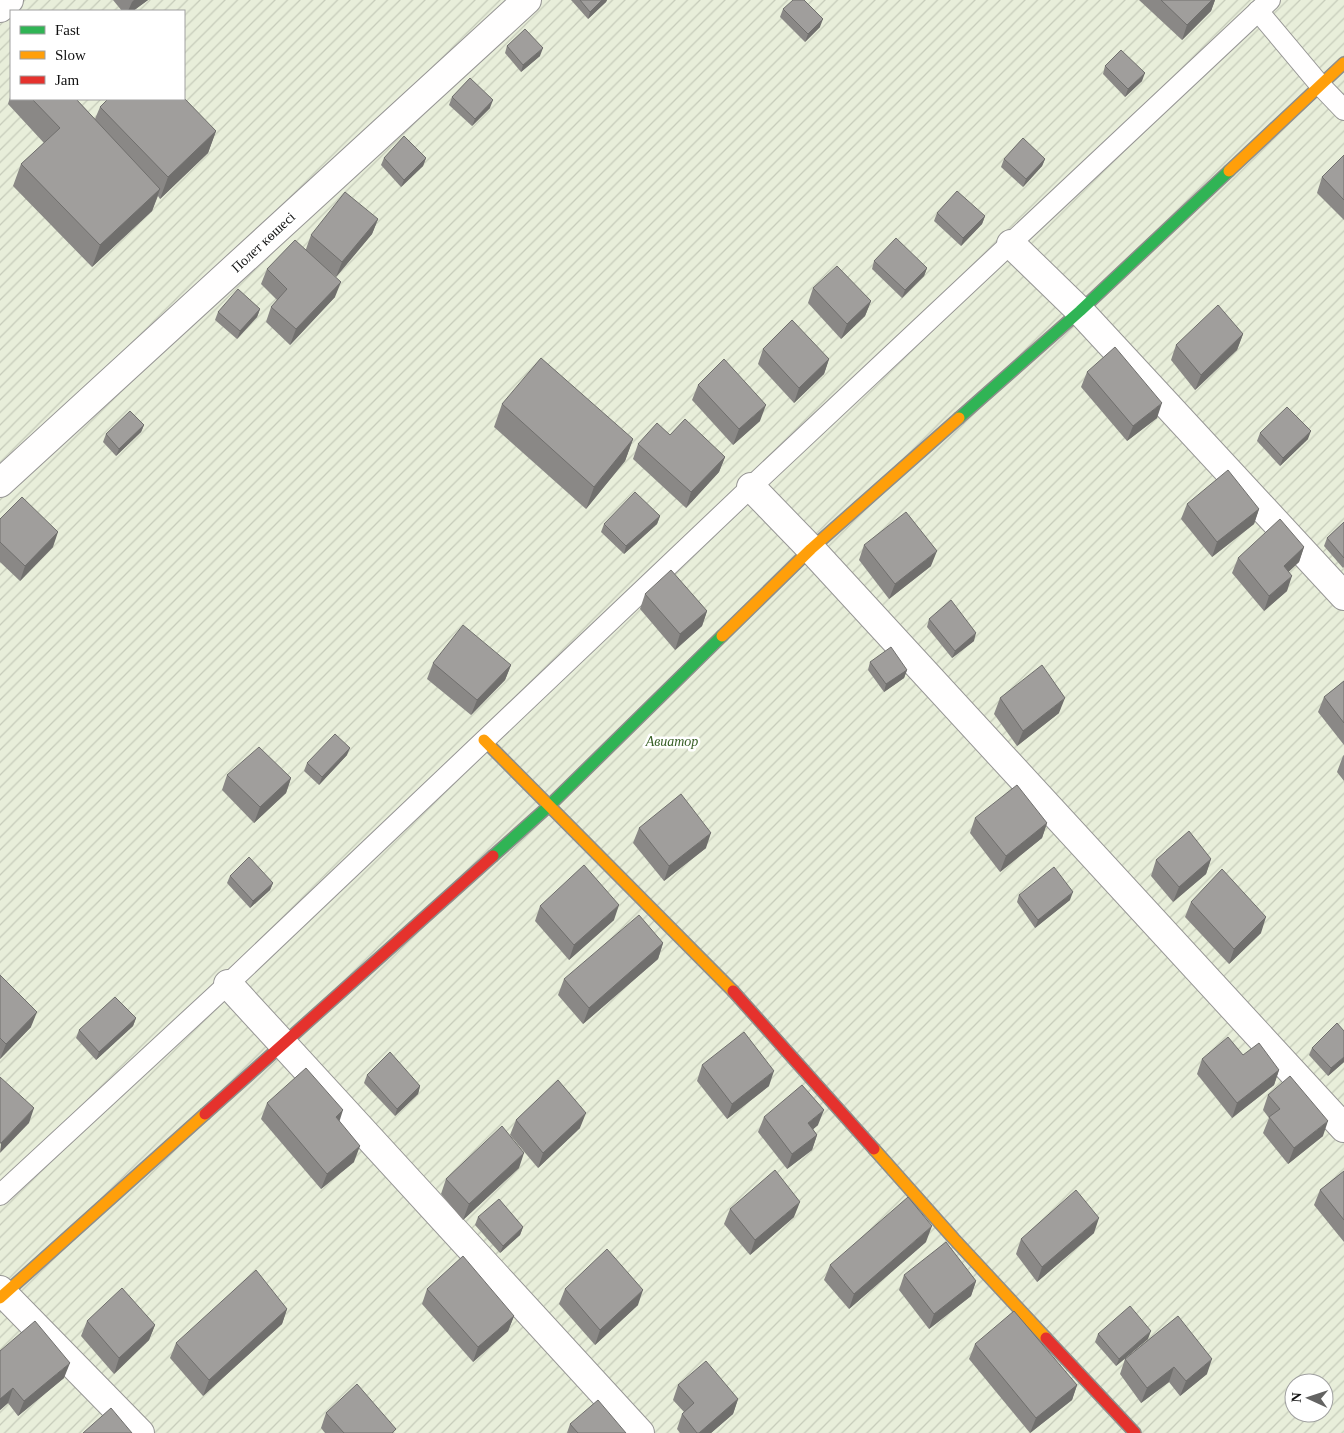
<svg xmlns="http://www.w3.org/2000/svg" width="1344" height="1433" viewBox="0 0 1344 1433" font-family="'Times New Roman',serif">
<defs>
<pattern id="garden-furrows" width="10" height="10" patternUnits="userSpaceOnUse" patternTransform="scale(1.25)"><rect width="10" height="10" fill="#e8eeda"/><path d="M-1 1l2-2M0 10L10 0M9 11l2-2" fill="none" stroke="#c6cbba"/></pattern>
</defs>
<rect width="100%" height="100%" fill="#fcfaf7"/>
<path fill="url(#garden-furrows)" fill-rule="evenodd" d="M0,0H1344V1433H0ZM11,11H184V99H11ZM1294,1383H1324V1413H1294Z"/>
<g fill="none" stroke-linecap="round" stroke-linejoin="round">
<defs>
<g id="lane">
<path d="M1258,11L1320,85L1344,110"/>
<path d="M0,1195L228,984L751,487L1270,0"/>
</g>
<g id="street">
<path d="M0,8L9,0"/>
<path d="M1011,244L1080,311L1344,596"/>
<path d="M0,483L527,0"/>
<path d="M751,487L811,549L1344,1128"/>
<path d="M228,984L640,1433"/>
<path d="M0,1290L140,1433"/>
</g>
<g id="fast">
<path d="M959,418L1080,311L1229,171"/>
<path d="M493,856L550,805L722,636"/>
</g>
<g id="slow">
<path d="M1229,171L1344,63"/>
<path d="M722,636L811,549L959,418"/>
<path d="M484,740L733,991"/>
<path d="M874,1149L954,1239L1046,1338"/>
<path d="M0,1298L205,1114"/>
</g>
<g id="jam">
<path d="M733,991L874,1149"/>
<path d="M205,1114L493,856"/>
<path d="M1046,1338L1135,1433"/>
</g>
</defs>
<use href="#lane" stroke="#979695" stroke-width="22"/>
<use href="#street" stroke="#979695" stroke-width="30"/>
<use href="#fast" stroke="#8d8d8b" stroke-width="14"/>
<use href="#slow" stroke="#8d8d8b" stroke-width="14"/>
<use href="#jam" stroke="#8d8d8b" stroke-width="14"/>
<use href="#lane" stroke="#fffefe" stroke-width="20"/>
<use href="#street" stroke="#fffefe" stroke-width="28"/>
<use href="#fast" stroke="#30b455" stroke-width="11"/>
<use href="#slow" stroke="#ff9f0a" stroke-width="11"/>
<use href="#jam" stroke="#e5322d" stroke-width="11"/>
</g>
<g fill="#8a8886">
<path d="M113,0H148L133,11H122Z"/>
<path d="M571,0H607L606,2L588,19Z"/>
<path d="M1139,0H1215L1211,11L1182,40Z"/>
<path d="M783,9L820,27L805,42L780,17Z"/>
<path d="M507,46L540,56L521,72L505,53Z"/>
<path d="M1105,66L1142,81L1125,97L1103,74Z"/>
<path d="M11,94V99H76L95,119L100,107L216,131L208,153L160,199L158,196L152,211L92,267L13,186L21,164L44,143L8,104Z"/>
<path d="M452,97L490,108L472,126L449,105Z"/>
<path d="M1344,155V220L1317,193L1322,177Z"/>
<path d="M384,158H426L423,166L401,187L381,165Z"/>
<path d="M1004,159H1045L1042,166L1023,187L1001,167Z"/>
<path d="M937,213L985,216L982,224L961,246L934,221Z"/>
<path d="M378,219L372,234L336,277L328,270L335,297L290,345L266,322L271,307L277,300L261,284L267,269L306,249L311,235Z"/>
<path d="M874,261L927,268L924,276L902,298L872,269Z"/>
<path d="M813,288L871,301L865,316L841,339L808,303Z"/>
<path d="M260,309L257,317L237,339L215,320L218,312Z"/>
<path d="M1243,334L1237,350L1195,390L1171,360L1176,345Z"/>
<path d="M763,349L829,359L824,374L794,403L758,364Z"/>
<path d="M1087,372L1157,418L1127,441L1081,387Z"/>
<path d="M698,385L760,421L733,445L692,400Z"/>
<path d="M502,404L633,439L625,461L586,509L494,427Z"/>
<path d="M144,425L141,432L116,456L103,442L106,434Z"/>
<path d="M1260,433L1308,439L1280,466L1257,441Z"/>
<path d="M670,435L725,457L719,472L686,508L633,459L638,444Z"/>
<path d="M1187,504L1259,509L1254,524L1212,557L1181,519Z"/>
<path d="M660,516L657,524L624,554L601,532L604,524Z"/>
<path d="M0,519L53,547L20,581L0,562Z"/>
<path d="M1344,522V567L1343,568L1324,546L1327,538Z"/>
<path d="M864,545L931,566L889,599L859,560Z"/>
<path d="M1304,547L1299,562L1289,571L1287,591L1264,611L1232,573L1238,558Z"/>
<path d="M645,594L707,611L702,626L675,650L640,609Z"/>
<path d="M929,619L974,641L952,658L927,627Z"/>
<path d="M870,662L907,670L904,678L884,692L868,670Z"/>
<path d="M433,663L511,665L505,680L471,715L427,679Z"/>
<path d="M1344,681V745L1318,712L1324,697Z"/>
<path d="M1000,698L1059,713L1017,746L994,714Z"/>
<path d="M347,755L319,785L304,771L307,763Z"/>
<path d="M1344,755V781L1337,772L1343,756Z"/>
<path d="M227,775L291,778L286,793L254,823L222,790Z"/>
<path d="M975,818L1047,823L1042,838L1000,872L970,833Z"/>
<path d="M639,828L706,848L664,881L633,843Z"/>
<path d="M1211,859L1206,874L1173,902L1151,876L1156,860Z"/>
<path d="M230,876L273,883L270,890L250,908L227,883Z"/>
<path d="M1019,895L1070,900L1035,928L1017,902Z"/>
<path d="M1191,902L1261,933L1229,964L1185,917Z"/>
<path d="M540,906L614,920L569,960L535,921Z"/>
<path d="M663,943L658,959L583,1024L558,995L564,979Z"/>
<path d="M0,975L31,1027L0,1059Z"/>
<path d="M136,1018L133,1026L96,1060L76,1038L79,1030Z"/>
<path d="M1312,1048L1344,1062L1328,1076L1309,1055Z"/>
<path d="M1243,1055L1279,1070L1274,1085L1232,1118L1197,1074L1202,1059Z"/>
<path d="M702,1065L769,1086L727,1119L697,1081Z"/>
<path d="M367,1075L420,1086L418,1094L395,1116L364,1083Z"/>
<path d="M1268,1095L1323,1136L1288,1164L1263,1133L1269,1118L1263,1110Z"/>
<path d="M267,1103L339,1122L354,1162L321,1189L261,1119Z"/>
<path d="M764,1117L818,1125L813,1129L817,1135L812,1150L787,1169L758,1132Z"/>
<path d="M516,1120L580,1128L538,1168L510,1135Z"/>
<path d="M519,1168L463,1220L441,1194L446,1179Z"/>
<path d="M1344,1171V1242L1314,1205L1320,1190Z"/>
<path d="M730,1209L794,1217L750,1255L724,1224Z"/>
<path d="M478,1217L523,1227L520,1235L500,1253L475,1225Z"/>
<path d="M1094,1233L1037,1282L1016,1254L1021,1239Z"/>
<path d="M926,1242L849,1309L824,1280L830,1265Z"/>
<path d="M904,1275L976,1281L971,1296L929,1329L899,1290Z"/>
<path d="M427,1289L514,1316L508,1331L473,1362L422,1304Z"/>
<path d="M565,1289L638,1305L595,1345L559,1304Z"/>
<path d="M287,1309L282,1324L203,1396L170,1358L176,1343Z"/>
<path d="M1178,1316L1207,1374L1180,1396L1169,1382L1141,1403L1120,1374L1125,1359Z"/>
<path d="M87,1321L155,1325L149,1340L114,1374L81,1336Z"/>
<path d="M1098,1334L1148,1339L1116,1366L1095,1342Z"/>
<path d="M975,1344L1077,1385L1072,1400L1030,1433L969,1359Z"/>
<path d="M0,1351L64,1378L18,1416L8,1403L0,1410Z"/>
<path d="M678,1385L738,1399L733,1414L711,1433H680L677,1429L682,1414L684,1412L673,1400Z"/>
<path d="M326,1413L395,1433H325L321,1428Z"/>
<path d="M570,1424L626,1433H567Z"/>
</g>
<g fill="#706f6d">
<path d="M134,0H148L133,11H128L132,2Z"/>
<path d="M602,0H607L606,2L588,19L590,12Z"/>
<path d="M1212,0H1215L1211,11L1182,40L1187,25Z"/>
<path d="M823,19L820,27L805,42L808,34Z"/>
<path d="M543,48L540,56L521,72L523,65Z"/>
<path d="M1145,73L1142,81L1125,97L1128,89Z"/>
<path d="M493,100L490,108L472,126L475,119Z"/>
<path d="M216,131L208,153L160,199L168,177Z"/>
<path d="M426,158L423,166L401,187L404,180Z"/>
<path d="M1045,159L1042,166L1023,187L1026,179Z"/>
<path d="M160,189L152,211L92,267L100,245Z"/>
<path d="M985,216L982,224L961,246L963,238Z"/>
<path d="M378,219L372,234L336,277L342,262Z"/>
<path d="M927,268L924,276L902,298L905,290Z"/>
<path d="M341,282L335,297L290,345L296,329Z"/>
<path d="M871,301L865,316L841,339L847,324Z"/>
<path d="M260,309L257,317L237,339L240,331Z"/>
<path d="M1243,334L1237,350L1195,390L1201,375Z"/>
<path d="M829,359L824,374L794,403L799,388Z"/>
<path d="M1162,403L1157,418L1127,441L1133,426Z"/>
<path d="M766,405L760,421L733,445L739,429Z"/>
<path d="M144,425L141,432L116,456L119,449Z"/>
<path d="M1311,431L1308,439L1280,466L1283,458Z"/>
<path d="M633,439L625,461L586,509L594,487Z"/>
<path d="M725,457L719,472L686,508L691,492Z"/>
<path d="M1259,509L1254,524L1212,557L1217,542Z"/>
<path d="M660,516L657,524L624,554L626,546Z"/>
<path d="M58,532L53,547L20,581L25,566Z"/>
<path d="M1304,547L1299,562L1279,581L1284,566Z"/>
<path d="M937,551L931,566L889,599L895,584Z"/>
<path d="M1292,576L1287,591L1264,611L1269,596Z"/>
<path d="M707,611L702,626L675,650L680,634Z"/>
<path d="M976,633L974,641L952,658L955,651Z"/>
<path d="M511,665L505,680L471,715L477,700Z"/>
<path d="M907,670L904,678L884,692L886,684Z"/>
<path d="M1065,698L1059,713L1017,746L1023,731Z"/>
<path d="M350,748L347,755L319,785L322,777Z"/>
<path d="M291,778L286,793L254,823L260,807Z"/>
<path d="M1047,823L1042,838L1000,872L1006,856Z"/>
<path d="M711,833L706,848L664,881L669,866Z"/>
<path d="M1211,859L1206,874L1173,902L1179,887Z"/>
<path d="M273,883L270,890L250,908L253,901Z"/>
<path d="M1073,892L1070,900L1035,928L1038,920Z"/>
<path d="M619,905L614,920L569,960L574,945Z"/>
<path d="M1266,917L1261,933L1229,964L1234,949Z"/>
<path d="M663,943L658,959L583,1024L589,1008Z"/>
<path d="M37,1012L31,1027L0,1059L6,1044Z"/>
<path d="M136,1018L133,1026L96,1060L99,1052Z"/>
<path d="M1344,1057V1062L1328,1076L1331,1068Z"/>
<path d="M1279,1070L1274,1085L1232,1118L1237,1103Z"/>
<path d="M774,1071L769,1086L727,1119L732,1104Z"/>
<path d="M420,1086L418,1094L395,1116L397,1109Z"/>
<path d="M34,1108L29,1123L0,1153L1,1143Z"/>
<path d="M343,1110L338,1126L336,1117Z"/>
<path d="M824,1110L818,1125L803,1138L808,1123Z"/>
<path d="M586,1113L580,1128L538,1168L543,1153Z"/>
<path d="M1328,1121L1323,1136L1288,1164L1294,1148Z"/>
<path d="M817,1135L812,1150L787,1169L792,1154Z"/>
<path d="M360,1146L354,1162L321,1189L327,1174Z"/>
<path d="M524,1153L519,1168L463,1220L469,1204Z"/>
<path d="M800,1202L794,1217L750,1255L755,1240Z"/>
<path d="M1099,1218L1094,1233L1037,1282L1042,1267Z"/>
<path d="M932,1226L926,1242L849,1309L854,1294Z"/>
<path d="M523,1227L520,1235L500,1253L503,1246Z"/>
<path d="M976,1281L971,1296L929,1329L934,1314Z"/>
<path d="M643,1290L638,1305L595,1345L600,1330Z"/>
<path d="M287,1309L282,1324L203,1396L209,1380Z"/>
<path d="M514,1316L508,1331L473,1362L478,1347Z"/>
<path d="M155,1325L149,1340L114,1374L119,1358Z"/>
<path d="M1151,1331L1148,1339L1116,1366L1119,1359Z"/>
<path d="M1212,1359L1207,1374L1180,1396L1186,1381Z"/>
<path d="M70,1363L64,1378L18,1416L24,1401Z"/>
<path d="M1174,1367L1169,1382L1141,1403L1147,1388Z"/>
<path d="M1077,1385L1072,1400L1030,1433L1036,1418Z"/>
<path d="M13,1388L8,1403L0,1410V1399Z"/>
<path d="M738,1399L733,1414L711,1433H699Z"/>
</g>
<g fill="#a09e9c" stroke="#706f6d">
<path d="M580,0H602L590,12Z"/>
<path d="M793,0H804L823,19L808,34L783,9Z"/>
<path d="M1161,0H1212L1187,25Z"/>
<path d="M525,29L543,48L523,65L507,46Z"/>
<path d="M1121,50L1145,73L1128,89L1105,66Z"/>
<path d="M470,78L493,100L475,119L452,97Z"/>
<path d="M184,98L216,131L168,177L100,107L108,99H184Z"/>
<path d="M32,99H76L160,189L100,245L21,164L60,128Z"/>
<path d="M404,136L426,158L404,180L384,158Z"/>
<path d="M1023,138L1045,159L1026,179L1004,159Z"/>
<path d="M1344,155V200L1322,177Z"/>
<path d="M957,191L985,216L963,238L937,213Z"/>
<path d="M345,192L378,219L342,262L311,235Z"/>
<path d="M896,238L927,268L905,290L874,261Z"/>
<path d="M295,240L341,282L296,329L271,307L287,289L267,269Z"/>
<path d="M837,266L871,301L847,324L813,288Z"/>
<path d="M238,289L260,309L240,331L218,312Z"/>
<path d="M1218,305L1243,334L1201,375L1176,345Z"/>
<path d="M792,320L829,359L799,388L763,349Z"/>
<path d="M1115,347L1162,403L1133,426L1087,372Z"/>
<path d="M541,358L633,439L594,487L502,404Z"/>
<path d="M724,359L766,405L739,429L698,385Z"/>
<path d="M1287,407L1311,431L1283,458L1260,433Z"/>
<path d="M130,411L144,425L119,449L106,434Z"/>
<path d="M685,419L725,457L691,492L638,444L657,423L670,435Z"/>
<path d="M1228,470L1259,509L1217,542L1187,504Z"/>
<path d="M635,492L660,516L626,546L604,524Z"/>
<path d="M22,497L58,532L25,566L0,542V519Z"/>
<path d="M906,512L937,551L895,584L864,545Z"/>
<path d="M1280,519L1304,547L1284,566L1292,576L1269,596L1238,558Z"/>
<path d="M1344,522V558L1327,538Z"/>
<path d="M671,570L707,611L680,634L645,594Z"/>
<path d="M951,600L976,633L955,651L929,619Z"/>
<path d="M463,625L511,665L477,700L433,663Z"/>
<path d="M891,647L907,670L886,684L870,662Z"/>
<path d="M1042,665L1065,698L1023,731L1000,698Z"/>
<path d="M1344,681V723L1324,697Z"/>
<path d="M335,734L350,748L322,777L307,763Z"/>
<path d="M259,747L291,778L260,807L227,775Z"/>
<path d="M1017,785L1047,823L1006,856L975,818Z"/>
<path d="M681,794L711,833L669,866L639,828Z"/>
<path d="M1189,831L1211,859L1179,887L1156,860Z"/>
<path d="M249,857L273,883L253,901L230,876Z"/>
<path d="M584,865L619,905L574,945L540,906Z"/>
<path d="M1054,867L1073,892L1038,920L1019,895Z"/>
<path d="M1222,869L1266,917L1234,949L1191,902Z"/>
<path d="M639,915L663,943L589,1008L564,979Z"/>
<path d="M0,975L37,1012L6,1044L0,1038Z"/>
<path d="M115,997L136,1018L99,1052L79,1030Z"/>
<path d="M1337,1023L1344,1031V1057L1331,1068L1312,1048Z"/>
<path d="M744,1032L774,1071L732,1104L702,1065Z"/>
<path d="M1228,1037L1243,1055L1259,1043L1279,1070L1237,1103L1202,1059Z"/>
<path d="M390,1052L420,1086L397,1109L367,1075Z"/>
<path d="M306,1068L343,1110L336,1117L360,1146L327,1174L267,1103Z"/>
<path d="M1290,1076L1328,1121L1294,1148L1269,1117L1280,1109L1268,1095Z"/>
<path d="M0,1077L34,1108L1,1143H0Z"/>
<path d="M558,1080L586,1113L543,1153L516,1120Z"/>
<path d="M802,1085L824,1110L808,1123L817,1135L792,1154L764,1117Z"/>
<path d="M502,1126L524,1153L469,1204L446,1179Z"/>
<path d="M775,1170L800,1202L755,1240L730,1209Z"/>
<path d="M1344,1171V1220L1320,1190Z"/>
<path d="M1076,1190L1099,1218L1042,1267L1021,1239Z"/>
<path d="M908,1197L932,1226L854,1294L830,1265Z"/>
<path d="M499,1199L523,1227L503,1246L478,1217Z"/>
<path d="M946,1242L976,1281L934,1314L904,1275Z"/>
<path d="M607,1249L643,1290L600,1330L565,1289Z"/>
<path d="M463,1256L514,1316L478,1347L427,1289Z"/>
<path d="M256,1270L287,1309L209,1380L176,1343Z"/>
<path d="M122,1288L155,1325L119,1358L87,1321Z"/>
<path d="M1130,1306L1151,1331L1119,1359L1098,1334Z"/>
<path d="M1014,1311L1077,1385L1036,1418L975,1344Z"/>
<path d="M1178,1316L1212,1359L1186,1381L1174,1367L1147,1388L1125,1359Z"/>
<path d="M35,1321L70,1363L24,1401L13,1388L0,1399V1351Z"/>
<path d="M706,1361L738,1399L699,1433H697L682,1414L694,1403L678,1385Z"/>
<path d="M357,1384L396,1429L392,1433H344L326,1413Z"/>
<path d="M598,1400L626,1433H578L570,1424Z"/>
<path d="M111,1408L132,1433H83Z"/>
</g>
<g text-anchor="middle" stroke-width="5" stroke-linejoin="round" paint-order="stroke">
<g font-size="14" fill="#111" stroke="#fff">
<text transform="translate(263 242) rotate(-43)" y="5">Полет көшесі</text>
</g>
<g font-size="14" font-style="italic" fill="#396128" stroke="#fff">
<text x="672" y="746">Авиатор</text>
</g>
</g>
<rect x="10" y="10" width="175" height="90" fill="#ffffff" stroke="#a0a0a0"/>
<rect x="20" y="26" width="25" height="8" fill="#30b455" stroke="#a0a0a0"/>
<text x="55" y="35" font-size="15" fill="#111111">Fast</text>
<rect x="20" y="51" width="25" height="8" fill="#ff9f0a" stroke="#a0a0a0"/>
<text x="55" y="60" font-size="15" fill="#111111">Slow</text>
<rect x="20" y="76" width="25" height="8" fill="#e5322d" stroke="#a0a0a0"/>
<text x="55" y="85" font-size="15" fill="#111111">Jam</text>
<g transform="translate(1309 1398) rotate(273)"><circle r="24" fill="#ffffff" stroke="#a0a0a0"/>
<path d="M0-4L9 19L0 12L-9 19Z" fill="#636362"/>
<text y="-8" font-size="14" font-weight="bold" text-anchor="middle" fill="#111111">N</text>
</g>
</svg>
